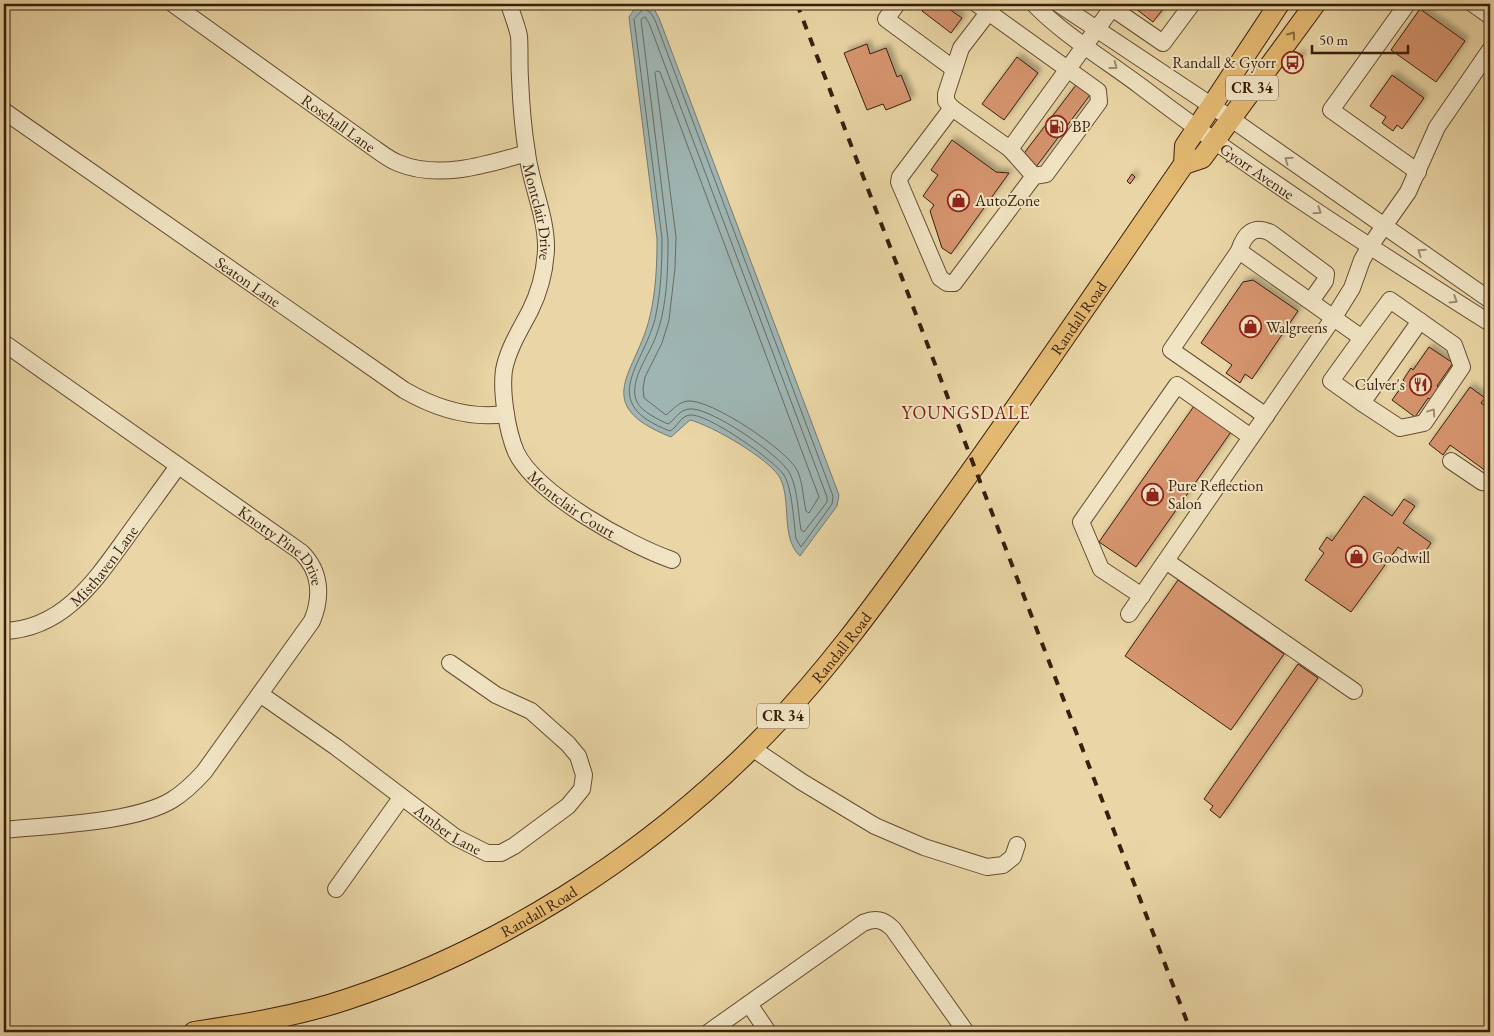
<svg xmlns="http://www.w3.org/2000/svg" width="1494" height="1036" viewBox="0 0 1494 1036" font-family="'EB Garamond',serif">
<defs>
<filter id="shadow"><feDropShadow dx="4" dy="-4" stdDeviation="2.5" flood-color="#0004"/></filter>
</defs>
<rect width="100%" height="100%" fill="#e9d5a5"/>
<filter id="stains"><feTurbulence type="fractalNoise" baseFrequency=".004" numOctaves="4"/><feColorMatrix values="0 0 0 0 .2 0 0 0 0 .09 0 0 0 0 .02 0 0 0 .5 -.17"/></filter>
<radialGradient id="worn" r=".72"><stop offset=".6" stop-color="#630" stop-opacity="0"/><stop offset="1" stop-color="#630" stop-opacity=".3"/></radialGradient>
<path fill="#9eb5b3" stroke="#767970" d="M643,4L653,7L659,18L839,495L837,506L800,556C780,537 792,501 780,478C770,459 711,425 690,420L671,437C588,404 637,373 650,316C656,291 657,264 657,239L629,17L635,8Z"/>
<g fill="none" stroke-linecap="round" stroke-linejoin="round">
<g stroke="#6c6a5f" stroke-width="1">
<path d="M644,9L650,12L655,20L833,496L832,504L801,547L796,539C794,523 792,488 784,475C774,460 707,413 690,415C680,416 678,427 670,431C597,403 642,368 655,319C661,293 662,264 662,238L634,19Z"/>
<path d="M645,17L649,23L827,497V502L804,532L801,530C798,513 798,490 790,474C782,456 709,406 689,409C679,410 676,419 668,424C659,420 642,412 637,402C628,383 647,358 654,341C667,311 668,272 668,239L642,28L641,20Z"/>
<path d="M657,71L660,72L819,497L809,513L806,511C803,498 803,482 797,470C787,450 711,399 688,401C678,402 673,410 666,415L644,398L643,389L645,377L662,343L669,320L675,268L676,237L655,73Z"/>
</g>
</g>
<g fill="#d5946e" stroke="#391e0b" filter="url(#shadow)">
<path d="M927,4H942L962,18L951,33L922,11Z"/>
<path d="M1140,4H1167L1153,22L1136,9Z"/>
<path d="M1420,9L1465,41L1436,82L1391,50Z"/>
<path d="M867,44L870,54L886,48L897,77L901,75L911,100L886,110L883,104L867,110L844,53Z"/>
<path d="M1299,53L1303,56L1298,62L1295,60Z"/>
<path d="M1017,57L1038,73L1004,120L982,104Z"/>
<path d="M1392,75L1424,98L1402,129L1397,125L1393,131L1382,123L1386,117L1370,106Z"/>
<path d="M1076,85L1090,95L1036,167L1022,156Z"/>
<path d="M952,140L996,172L1009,173L951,254L942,248L930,211L934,205L923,196L938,175L931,170Z"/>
<path d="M1132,174L1135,177L1130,184L1127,181Z"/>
<path d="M1253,280L1298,311L1252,379L1245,374L1240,383L1226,373L1232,365L1201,343L1243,282Z"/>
<path d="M1429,347L1453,363L1437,386L1439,388L1431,400L1428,398L1415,417L1392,400L1405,382L1403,380L1411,368L1413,370Z"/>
<path d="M1470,387L1485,398L1481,403L1490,410V474L1450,445L1443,455L1429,444Z"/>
<path d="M1194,406L1231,432L1136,567L1099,542Z"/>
<path d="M1364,496L1392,516L1404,499L1415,506L1403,523L1431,543L1419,561L1398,547L1351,612L1305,580L1324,553L1319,549L1327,537L1332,541Z"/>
<path d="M1178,580L1284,654L1231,730L1125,656Z"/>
<path d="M1298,664L1318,678L1220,818L1210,810L1213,806L1204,799Z"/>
</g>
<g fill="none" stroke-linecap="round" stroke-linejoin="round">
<defs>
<g id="minor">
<path id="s1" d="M173,4L371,146C380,152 388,159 398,163C439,180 486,165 527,153"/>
<path id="s2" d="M509,4C512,14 517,26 519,36C520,50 519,64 520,78C521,103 523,129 527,153C531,185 547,218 546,250C545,270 539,293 530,311C520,330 508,349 504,370C501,392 507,431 516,452C536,494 629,545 672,560"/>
<path d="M897,4L886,19L954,69"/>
<path id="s3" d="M1034,4C1060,32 1107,61 1139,85C1251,171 1371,248 1490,323"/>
<path d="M1059,4L1230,118L1490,300"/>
<path d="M1407,4L1331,110L1418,172"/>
<path d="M1473,4L1490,16"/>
<path d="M994,5L961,48L946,94V101L952,108L1010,149L1112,8L1163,43L1192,4"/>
<path d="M952,108L900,177L899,182L940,278L947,283H954L1034,176L1046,174L1099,102L1098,91L977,4"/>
<path id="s4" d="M4,111L404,390C435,408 470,419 506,414"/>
<path d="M1010,149L1034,176"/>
<path d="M1239,251C1244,235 1253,224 1271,233L1326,274L1325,281L1311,301"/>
<path id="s5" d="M4,343L301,552C321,571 322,597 312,621L204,772C194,783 185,792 172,800C134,823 50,825 4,830"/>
<path d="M1362,403L1400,428L1424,423L1462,367L1454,345L1420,321"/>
<path d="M1266,416L1171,350L1239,251L1362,338L1331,381L1362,403L1420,321L1390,300L1362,338"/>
<path d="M1451,461L1482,482L1490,483"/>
<path d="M1166,561L1354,691"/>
<path d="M1142,596L1101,569L1081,522L1177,385L1251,437"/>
<path d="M1129,614L1334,317L1352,288L1362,260L1370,246L1408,192L1437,127L1490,50"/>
<path id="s6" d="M4,631C63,629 95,581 126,538C143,514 161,490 178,466"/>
<path id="s7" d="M260,694L336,747L455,837L487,853H501L514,846L568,806L582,789L584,775L578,756L568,744L531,711L496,695L450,663"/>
<path d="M752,748L802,782L875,826L924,847L987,867L1003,865L1013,857L1017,845"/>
<path d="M336,889L401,798"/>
<path d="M749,1004L768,1032"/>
<path d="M709,1032L863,923C876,918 883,919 893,929L966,1032"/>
</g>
<g id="major">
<path d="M1184,164L1202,158L1315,4"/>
<path id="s8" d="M194,1032C246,1024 298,1016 348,999C498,949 640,859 752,748C821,680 877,602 933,524C1019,406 1101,284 1184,164L1185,146L1279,4"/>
</g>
</defs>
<use href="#minor" stroke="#654c32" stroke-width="18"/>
<use href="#major" stroke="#391e0b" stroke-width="22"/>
<use href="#minor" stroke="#f1e4c4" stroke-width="16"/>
<use href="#major" stroke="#e4ba72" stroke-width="20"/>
<path stroke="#391e0b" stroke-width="4" stroke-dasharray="9 9" stroke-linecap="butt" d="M797,4L1191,1032"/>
</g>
<defs><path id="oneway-chevron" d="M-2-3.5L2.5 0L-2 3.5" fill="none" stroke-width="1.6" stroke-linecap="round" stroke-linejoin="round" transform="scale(1.25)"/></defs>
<use stroke="#8e6c3e" href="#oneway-chevron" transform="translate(1292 35) rotate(-54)"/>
<g stroke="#9e8b71">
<use href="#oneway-chevron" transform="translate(1114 66) rotate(37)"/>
<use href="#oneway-chevron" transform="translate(1288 160) rotate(-145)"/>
<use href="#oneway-chevron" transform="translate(1318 211) rotate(34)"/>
<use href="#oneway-chevron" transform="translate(1421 252) rotate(-145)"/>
<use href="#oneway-chevron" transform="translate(1454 300) rotate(32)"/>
<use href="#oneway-chevron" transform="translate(1432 412) rotate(-56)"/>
</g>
<defs>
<symbol id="bus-ring" viewBox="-11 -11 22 22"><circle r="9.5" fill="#f1e4c4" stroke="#8f2418" stroke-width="1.5"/><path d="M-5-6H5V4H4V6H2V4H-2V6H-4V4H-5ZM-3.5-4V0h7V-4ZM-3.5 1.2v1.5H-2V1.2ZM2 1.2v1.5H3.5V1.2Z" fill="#8f2418"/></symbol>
<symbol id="fuel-ring" viewBox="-11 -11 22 22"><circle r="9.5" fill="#f1e4c4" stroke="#8f2418" stroke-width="1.5"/><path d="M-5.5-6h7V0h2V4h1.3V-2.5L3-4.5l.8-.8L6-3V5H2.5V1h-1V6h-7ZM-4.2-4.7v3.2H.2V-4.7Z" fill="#8f2418"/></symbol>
<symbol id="shop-ring" viewBox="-11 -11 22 22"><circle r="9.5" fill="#f1e4c4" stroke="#8f2418" stroke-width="1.5"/><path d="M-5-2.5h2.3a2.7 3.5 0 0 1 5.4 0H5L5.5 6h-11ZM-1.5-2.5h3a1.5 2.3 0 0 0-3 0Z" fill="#8f2418"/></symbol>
<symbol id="restaurant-ring" viewBox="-11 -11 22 22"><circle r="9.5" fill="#f1e4c4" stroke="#8f2418" stroke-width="1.5"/><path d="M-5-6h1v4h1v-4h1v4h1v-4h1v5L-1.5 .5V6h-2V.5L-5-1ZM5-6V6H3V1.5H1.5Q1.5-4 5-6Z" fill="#8f2418"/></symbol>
</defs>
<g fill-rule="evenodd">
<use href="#bus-ring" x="1280" y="50" width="25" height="25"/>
<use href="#fuel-ring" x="1044" y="114" width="25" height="25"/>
<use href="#shop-ring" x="946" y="188" width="25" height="25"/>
<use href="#shop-ring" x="1238" y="314" width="25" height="25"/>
<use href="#restaurant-ring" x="1408" y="372" width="25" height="25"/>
<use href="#shop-ring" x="1140" y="482" width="25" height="25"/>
<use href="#shop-ring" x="1344" y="544" width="25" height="25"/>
</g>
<g text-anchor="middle" stroke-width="4" stroke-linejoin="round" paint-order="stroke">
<g fill="#f1e4c4" stroke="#705942" stroke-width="1">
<rect x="1226" y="75.5" width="52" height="25" rx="4"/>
<rect x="757" y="703.5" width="52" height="25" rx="4"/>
</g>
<g font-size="15" font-weight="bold" fill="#391e0b">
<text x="1252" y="93">CR 34</text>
<text x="783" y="721">CR 34</text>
</g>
<g font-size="16" fill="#391e0b" stroke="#f1e4c4" text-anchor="start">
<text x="1276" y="68" text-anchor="end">Randall &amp; Gyorr</text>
<text x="1072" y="132">BP</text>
<text x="975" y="206">AutoZone</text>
<text x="1266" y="333">Walgreens</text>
<text x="1405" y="390" text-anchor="end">Culver's</text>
<text x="1168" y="491">Pure Reflection<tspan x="1168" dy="18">Salon</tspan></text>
<text x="1372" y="563">Goodwill</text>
</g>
<g font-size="16" fill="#391e0b" stroke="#f1e4c4">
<text dy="6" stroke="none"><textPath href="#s1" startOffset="204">Rosehall Lane</textPath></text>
<text dy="6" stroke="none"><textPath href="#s3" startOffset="279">Gyorr Avenue</textPath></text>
<text dy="6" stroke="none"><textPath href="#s2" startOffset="211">Montclair Drive</textPath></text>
<text dy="6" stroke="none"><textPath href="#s4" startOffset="298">Seaton Lane</textPath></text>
<text dy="6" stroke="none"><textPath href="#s8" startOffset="1178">Randall Road</textPath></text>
<text dy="6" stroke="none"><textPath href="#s2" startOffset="539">Montclair Court</textPath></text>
<text dy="6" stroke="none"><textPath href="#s5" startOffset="345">Knotty Pine Drive</textPath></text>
<text dy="6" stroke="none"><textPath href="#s6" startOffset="124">Misthaven Lane</textPath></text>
<text dy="6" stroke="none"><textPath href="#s8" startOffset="772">Randall Road</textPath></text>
<text dy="6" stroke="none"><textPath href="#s7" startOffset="232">Amber Lane</textPath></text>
<text dy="6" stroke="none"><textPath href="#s8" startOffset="368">Randall Road</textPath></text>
</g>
<g font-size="18" letter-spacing="1" fill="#7a1f14" stroke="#f1e4c4">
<text x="966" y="419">YOUNGSDALE</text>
</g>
</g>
<rect width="1494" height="1036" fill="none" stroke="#e9d5a5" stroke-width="20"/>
<rect x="5" y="5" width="1484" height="1026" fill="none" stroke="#391e0b" stroke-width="2.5"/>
<rect x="10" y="10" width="1474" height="1016" fill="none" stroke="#391e0b"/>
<path d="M1312 45v8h96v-8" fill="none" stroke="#391e0b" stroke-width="2.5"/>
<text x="1319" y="45" font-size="15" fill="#391e0b" stroke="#f1e4c4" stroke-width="4" paint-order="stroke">50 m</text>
<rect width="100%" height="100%" filter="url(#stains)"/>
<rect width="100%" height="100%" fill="url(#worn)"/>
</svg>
